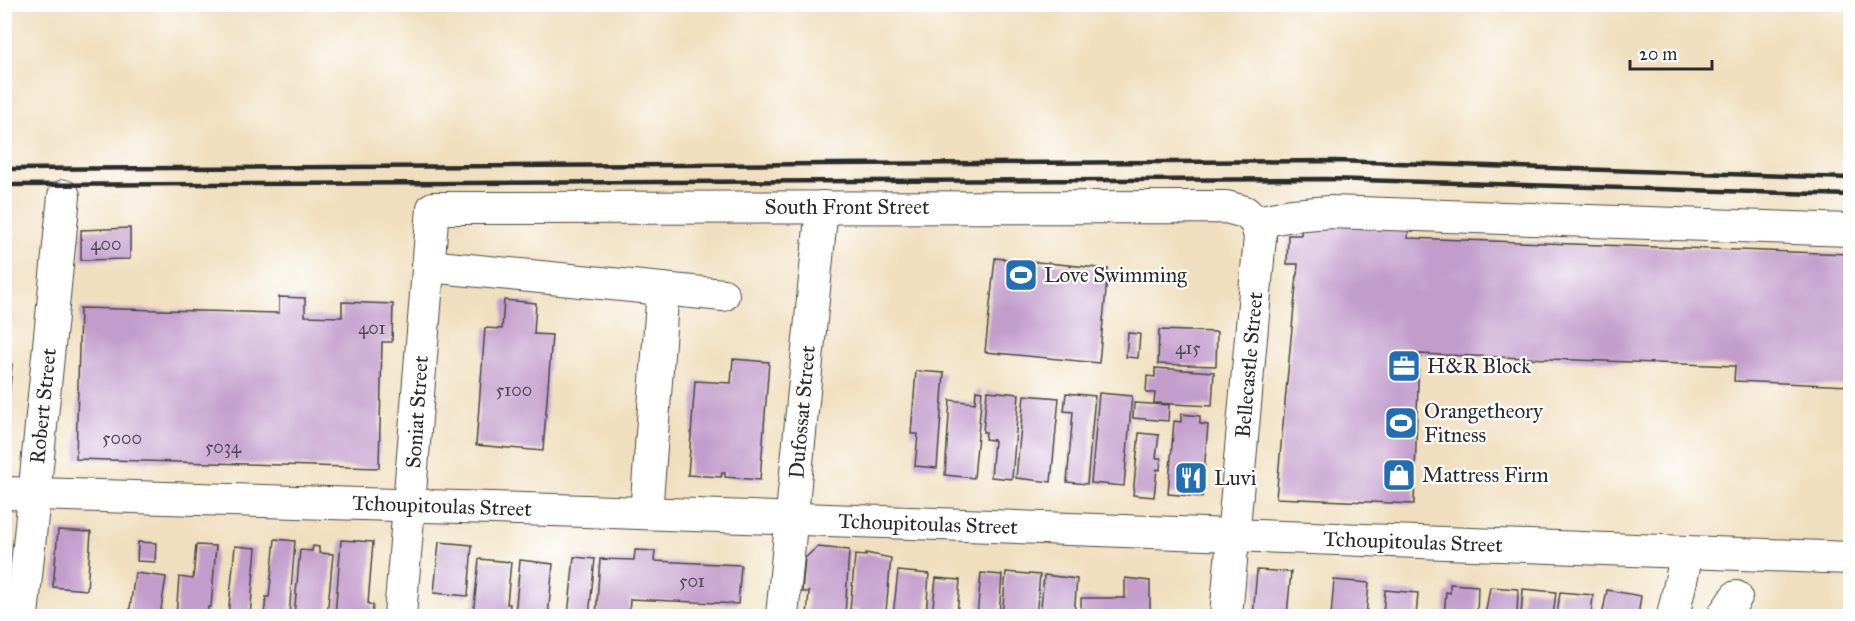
<svg xmlns="http://www.w3.org/2000/svg" width="1855" height="621" viewBox="0 0 1855 621" font-family="'IM FELL Great Primer',serif">
<rect width="100%" height="100%" fill="#fff"/>
<filter id="ink" filterUnits="userSpaceOnUse"><feTurbulence type="fractalNoise" baseFrequency=".0167" numOctaves="2"/><feDisplacementMap in="SourceGraphic" scale="12" xChannelSelector="R" yChannelSelector="G"/><feConvolveMatrix kernelMatrix="1 2 1 2 8 2 1 2 1" color-interpolation-filters="sRGB"/></filter>
<filter id="wash" filterUnits="userSpaceOnUse"><feTurbulence type="fractalNoise" baseFrequency=".008" numOctaves="4" result="noise"/><feDisplacementMap in="SourceGraphic" scale="24" xChannelSelector="R" yChannelSelector="G"/><feGaussianBlur stdDeviation="1.35" result="paint"/><feColorMatrix in="noise" values="0 0 0 0 0 0 0 0 0 0 0 0 0 0 0 0 0 1.4 0 .05"/><feComposite in="paint" operator="in"/></filter>
<g filter="url(#wash)">
<rect width="100%" height="100%" fill="#f0dfbe"/>
<g id="blocks">
<g fill="#c29dcc">
<path d="M1302,223L1409,224L1408,238L1850,254V386L1734,381L1735,366L1419,354L1414,504L1276,498L1298,264H1287L1288,235H1301Z"/>
<path d="M130,228V259L81,260V230Z"/>
<path d="M995,258L1108,269L1099,363L985,352Z"/>
<path d="M279,297L305,298V316L342,317V302L393,304L392,342H382L379,468L76,459L80,308L279,313Z"/>
<path d="M504,300L536,303L534,334L552,335L543,451L476,445L485,328L502,329Z"/>
<path d="M1159,330L1217,332L1216,366L1158,364Z"/>
<path d="M1128,333L1140,334L1138,358L1126,357Z"/>
<path d="M733,359L769,362L760,480L725,477V473H722L721,477L688,475L695,381L731,383Z"/>
<path d="M4,363L12,364L6,436H4Z"/>
<path d="M1155,368L1214,372L1212,406L1154,403L1155,393H1146L1147,376L1155,377Z"/>
<path d="M916,371L944,373L937,468L915,466L918,434H911Z"/>
<path d="M976,390L982,391L974,478L945,475L950,400L975,403Z"/>
<path d="M987,391L1019,394L1012,479L991,477L994,440L985,439L986,432H983Z"/>
<path d="M1066,393L1095,396L1087,484L1067,482L1073,412L1064,411Z"/>
<path d="M1099,393L1132,396L1124,486L1091,483Z"/>
<path d="M1024,395L1059,398L1051,482L1016,478Z"/>
<path d="M1134,403L1169,405L1168,421L1133,418Z"/>
<path d="M1181,414L1200,416V424L1208,425L1202,497L1168,494L1174,421L1181,422Z"/>
<path d="M1139,433L1159,435L1156,458H1161L1160,470L1157,469L1154,497L1133,495Z"/>
<path d="M58,530L91,532L87,590L53,587Z"/>
<path d="M275,539L295,541L289,616H264L266,597H269Z"/>
<path d="M341,540L373,542L368,604L373,605L372,616H335Z"/>
<path d="M138,542L156,543L155,562L137,561Z"/>
<path d="M439,542L472,545L468,596L434,593Z"/>
<path d="M196,545L216,546L211,607H208L207,616H176L179,577L193,579Z"/>
<path d="M235,546L256,548L250,616H228Z"/>
<path d="M313,546L319,547V553L333,554L327,616H294L300,550L312,551Z"/>
<path d="M817,547L849,550L845,616H807L809,592H802L805,558Z"/>
<path d="M635,550L655,551L654,561L741,565L738,604L630,599L629,616H596L600,559L634,560Z"/>
<path d="M866,553L891,558L886,611H884L883,616H857L858,610H850L855,555L866,556Z"/>
<path d="M574,557L595,559L589,616H568Z"/>
<path d="M479,559L511,562L507,604H510L509,616H473Z"/>
<path d="M520,560L553,564L548,616H515Z"/>
<path d="M1257,570L1291,572L1287,616H1253Z"/>
<path d="M898,571L929,574L926,616H893Z"/>
<path d="M1006,572L1040,575L1036,616H1002Z"/>
<path d="M135,573L166,577L160,616L129,615Z"/>
<path d="M981,573L1002,575L999,616H977Z"/>
<path d="M1044,575L1077,579L1074,616H1040Z"/>
<path d="M936,578L960,580L957,616H932Z"/>
<path d="M1125,578L1150,581V616H1081V598H1125Z"/>
<path d="M1334,580L1369,583L1366,616H1331Z"/>
<path d="M1450,584L1478,586L1477,616H1444L1446,592L1450,593Z"/>
<path d="M1490,587L1518,589L1517,616H1485Z"/>
<path d="M1523,589L1556,592L1553,616H1521Z"/>
<path d="M1385,590L1418,593L1416,616H1383Z"/>
<path d="M1607,590L1641,596L1638,616H1602Z"/>
<path d="M1560,592L1593,595L1591,616H1557Z"/>
<path d="M643,612L681,615V616H643Z"/>
</g>
</g>
</g>
<g filter="url(#ink)">
<use href="#blocks" fill-opacity="0" stroke="#494641" stroke-width="1.5"/>
<g fill="none" stroke-linecap="round" stroke-linejoin="round">
<defs>
<g id="minor">
<path d="M1256,222L1292,215L1330,212L1850,230"/>
<path d="M428,266L723,295"/>
<path d="M4,493L586,511L1850,558"/>
<path d="M646,513L663,289"/>
<path d="M22,616L64,196"/>
<path d="M400,616L433,208L1226,207L1245,212L1256,222"/>
<path d="M782,616L822,207"/>
<path d="M1226,616L1260,237L1256,222"/>
<path d="M1673,616L1687,553"/>
<path d="M1723,616L1736,597"/>
</g>
</defs>
<use href="#minor" stroke="#494641" stroke-width="34"/>
<use href="#minor" stroke="#fff" stroke-width="32"/>
<g stroke="#2b2b2b" stroke-width="4.5">
<path d="M4,169L1336,161L1850,178"/>
<path d="M4,185L1327,179L1850,195"/>
</g>
</g>
</g>
<defs>
<symbol id="stadium-square" viewBox="-11 -11 22 22"><rect x="-9" y="-9" width="18" height="18" rx="4" fill="#1f6fb2" stroke="#fff"/><path d="M0-5a6.5 5 0 1 0 0 10a6.5 5 0 1 0 0-10ZM-3.5-1.8h7v3.6h-7Z" fill="#fff"/></symbol>
<symbol id="office-square" viewBox="-11 -11 22 22"><rect x="-9" y="-9" width="18" height="18" rx="4" fill="#1f6fb2" stroke="#fff"/><path d="M-6-3h4V-5.5h4V-3h4V5H-6ZM-1-4.5V-3h2v-1.5ZM-6 0V1H6V0Z" fill="#fff"/></symbol>
<symbol id="shop-square" viewBox="-11 -11 22 22"><rect x="-9" y="-9" width="18" height="18" rx="4" fill="#1f6fb2" stroke="#fff"/><path d="M-5-2.5h2.3a2.7 3.5 0 0 1 5.4 0H5L5.5 6h-11ZM-1.5-2.5h3a1.5 2.3 0 0 0-3 0Z" fill="#fff"/></symbol>
<symbol id="restaurant-square" viewBox="-11 -11 22 22"><rect x="-9" y="-9" width="18" height="18" rx="4" fill="#1f6fb2" stroke="#fff"/><path d="M-5-6h1v4h1v-4h1v4h1v-4h1v5L-1.5 .5V6h-2V.5L-5-1ZM5-6V6H3V1.5H1.5Q1.5-4 5-6Z" fill="#fff"/></symbol>
</defs>
<g fill-rule="evenodd">
<use href="#stadium-square" x="1002" y="256" width="38" height="38"/>
<use href="#office-square" x="1385" y="347" width="38" height="38"/>
<use href="#stadium-square" x="1382" y="404" width="38" height="38"/>
<use href="#shop-square" x="1380" y="456" width="38" height="38"/>
<use href="#restaurant-square" x="1172" y="459" width="38" height="38"/>
</g>
<g text-anchor="middle" stroke-width="4.5" stroke-linejoin="round" paint-order="stroke">
<g font-size="18" fill="#514853">
<text x="106" y="250">400</text>
<text x="372" y="334">401</text>
<text x="1188" y="354">415</text>
<text x="514" y="396">5100</text>
<text x="122" y="444">5000</text>
<text x="223" y="453">5034</text>
<text x="692" y="587">501</text>
</g>
<g font-size="21" fill="#2b2b2b" stroke="#fff">
<text x="847" y="214">South Front Street</text>
<text transform="translate(1249 365) rotate(-85)" y="7">Bellecastle Street</text>
<text transform="translate(43 406) rotate(-84)" y="7">Robert Street</text>
<text transform="translate(417 412) rotate(-86)" y="7">Soniat Street</text>
<text transform="translate(802 412) rotate(-85)" y="7">Dufossat Street</text>
<text transform="translate(442 506) rotate(2)" y="7">Tchoupitoulas Street</text>
<text transform="translate(928 524) rotate(2)" y="7">Tchoupitoulas Street</text>
<text transform="translate(1413 542) rotate(2)" y="7">Tchoupitoulas Street</text>
</g>
<g font-size="21" fill="#2b2b2b" stroke="#fff" text-anchor="start">
<text x="1044" y="282">Love Swimming</text>
<text x="1427" y="373">H&amp;R Block</text>
<text x="1424" y="418">Orangetheory<tspan x="1424" dy="24">Fitness</tspan></text>
<text x="1422" y="482">Mattress Firm</text>
<text x="1214" y="485">Luvi</text>
</g>
</g>
<rect width="1855" height="621" fill="none" stroke="#fff" stroke-width="24"/>
<path d="M1630 60v9h82v-9" fill="none" stroke="#2b2b2b" stroke-width="3"/>
<text x="1639" y="60" font-size="18" fill="#2b2b2b" stroke="#ffffff" stroke-width="4.5" paint-order="stroke">20 m</text>
</svg>
